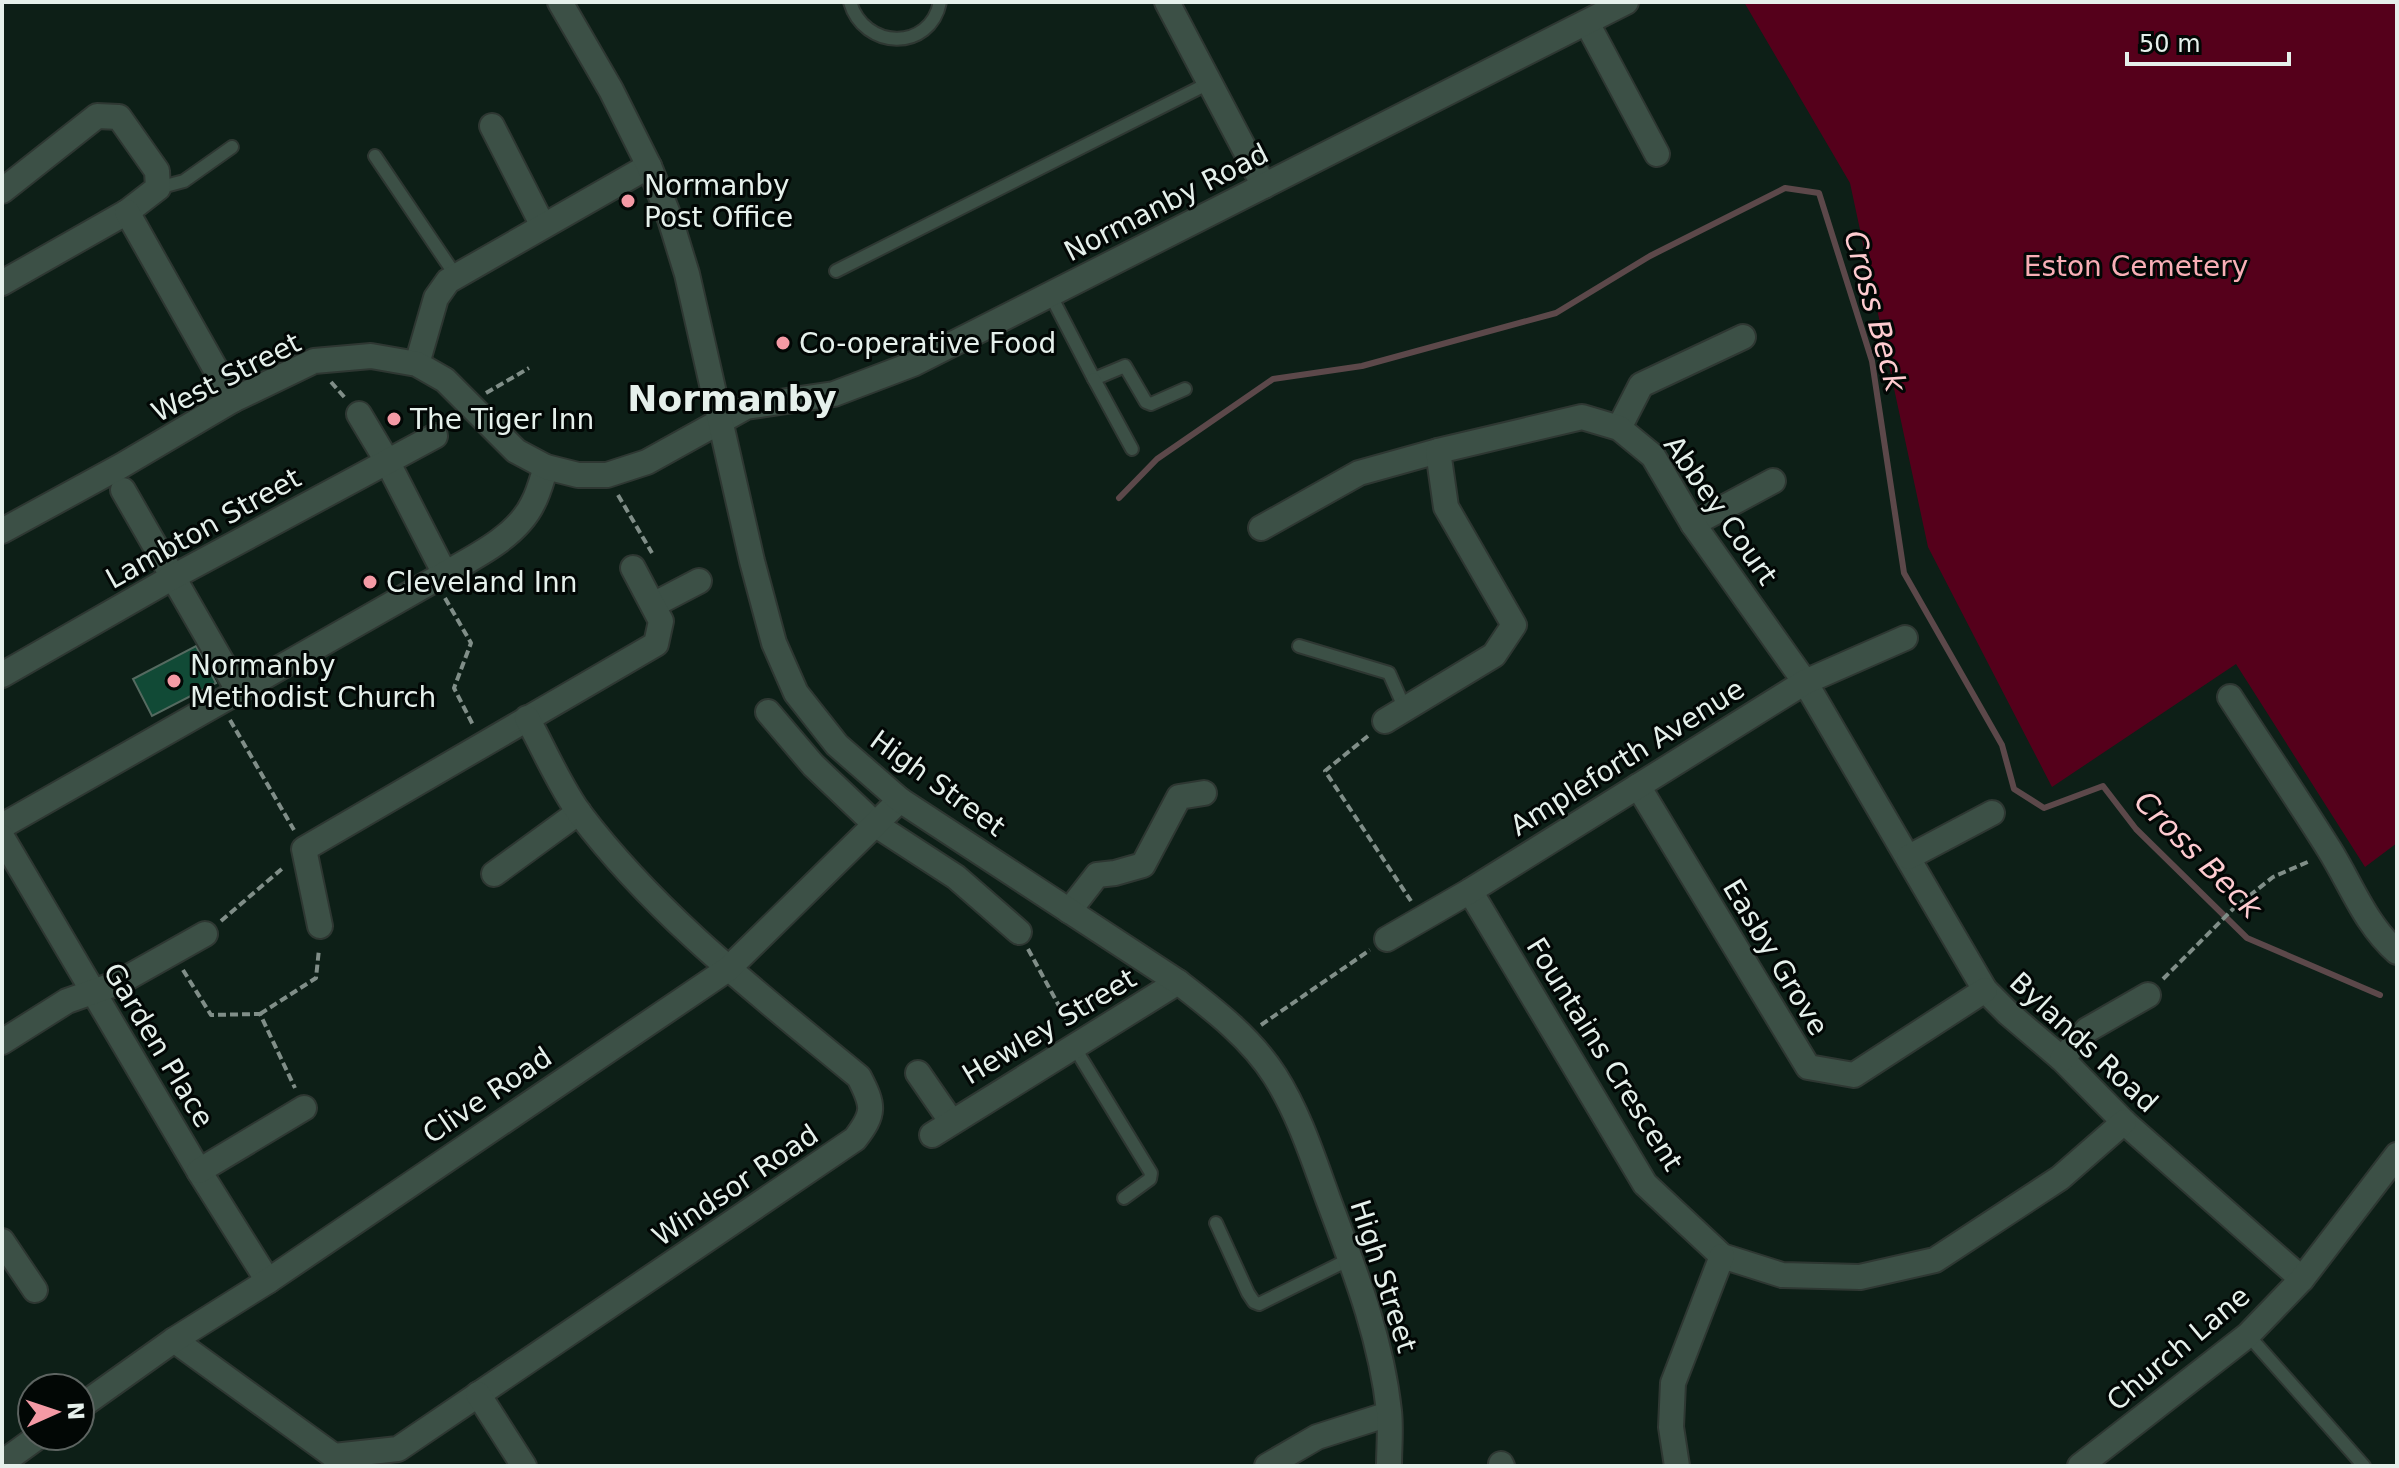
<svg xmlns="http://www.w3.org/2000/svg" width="2399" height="1468" viewBox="0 0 2399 1468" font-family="'DejaVu Sans',sans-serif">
<rect width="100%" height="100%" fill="#0d1f17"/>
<path fill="#55001b" d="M1744,2H2397V843L2365,867L2236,664L2052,787L1928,547L1850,183Z"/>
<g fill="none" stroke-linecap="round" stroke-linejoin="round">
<path stroke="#5c484a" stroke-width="6" d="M1119,498L1157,459L1273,379L1362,366L1556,313L1650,256L1785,188L1819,193L1872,361L1904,573L2002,745L2014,789L2044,808L2103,786L2136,829L2247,938L2380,995"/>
</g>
<path fill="#114a36" stroke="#556a60" stroke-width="2" d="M196,646L216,683L152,716L133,679Z"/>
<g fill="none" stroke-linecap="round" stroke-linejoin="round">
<defs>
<g id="service">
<path d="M850,2C864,50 930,52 940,2"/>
<path d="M375,156L456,276"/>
<path d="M158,188L184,181L232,147"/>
<path d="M836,271L1209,83"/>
<path d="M1050,294L1094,379L1125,366L1146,402L1151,404L1185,389"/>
<path d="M1094,379L1132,449"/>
<path d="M1299,646L1389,673L1405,709"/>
<path d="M1073,1045L1151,1173L1150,1179L1124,1198"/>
<path d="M1216,1223L1248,1293L1254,1302L1259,1304L1350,1259"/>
<path d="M2248,1335L2364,1466"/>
</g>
<g id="minor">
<path d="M1167,2L1264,186"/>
<path d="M1587,23L1657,154"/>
<path d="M492,126L543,226"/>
<path d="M2,191L97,116L119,117L157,171L158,188L127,212L2,283"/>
<path d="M127,212L233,400"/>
<path d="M417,364L436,298L448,281L649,166"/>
<path d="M359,414L387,461L445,574"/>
<path d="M1619,428L1641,385L1743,337"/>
<path d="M123,490L238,690"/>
<path d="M1693,524L1773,481"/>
<path d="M1261,528L1359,473L1438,451"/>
<path d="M653,605L699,581"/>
<path d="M2,675L173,577L435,436"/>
<path d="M2230,697C2263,748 2297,798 2329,849C2351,884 2365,924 2397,952"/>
<path d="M768,712L813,765L876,825L956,877L1019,932"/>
<path d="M1385,721L1494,655L1514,625L1446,507L1438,451L1582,417L1619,428L1653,456L1693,524L1805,682L1985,990L2008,1013L2062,1059L2124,1122L2302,1279"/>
<path d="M1638,786L1808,1067L1854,1075L1985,990"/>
<path d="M2,826L434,580C468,560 516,539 533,503C539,492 542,479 546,467"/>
<path d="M2,837L199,1171L268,1281"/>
<path d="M1909,857L1992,813"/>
<path d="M494,874L579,812"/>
<path d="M1470,891L1645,1184L1722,1256L1782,1275L1860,1277L1935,1260L2060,1178L2124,1122"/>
<path d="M1069,911L1097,875L1115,873L1143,865L1179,797L1204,793"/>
<path d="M320,926L304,849L656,644L661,621L633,568"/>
<path d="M1387,939L1470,891L1805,682L1905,638"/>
<path d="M2,1042L67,1001L118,983L205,934"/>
<path d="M2062,1059L2087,1030L2148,995"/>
<path d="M918,1073L951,1121"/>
<path d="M932,1135L1178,982"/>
<path d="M199,1171L304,1108"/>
<path d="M2,1241L35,1290"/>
<path d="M174,1340L334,1456L398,1449L855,1139C875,1113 874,1106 859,1077C761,996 657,916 580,814C559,785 544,749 527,718"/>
<path d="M478,1394L524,1466"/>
<path d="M80,1407L174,1340L268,1281L728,969L900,800"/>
<path d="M2,1463L39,1436"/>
<path d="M1501,1464L1502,1466"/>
<path d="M1267,1466L1317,1437L1389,1414"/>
<path d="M1677,1466L1671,1427L1673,1383L1722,1256"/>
</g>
<g id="tertiary">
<path d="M2,531L121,466L233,400L314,361L371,356L417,364L445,380L516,451L546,467L578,475H607L647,462L746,407L834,394L913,364L1626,2"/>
<path d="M2080,1466L2248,1335L2302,1279L2397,1155"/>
</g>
<path id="secondary" d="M560,2L611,90L649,166L670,219L687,274L752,561L774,643L796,693L837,745L900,800L1178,982C1213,1009 1251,1038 1275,1076C1299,1114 1313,1158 1328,1199C1354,1269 1381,1337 1389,1411C1391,1429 1389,1448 1389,1466"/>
</defs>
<use href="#service" stroke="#2e3732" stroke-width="16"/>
<use href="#minor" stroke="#2e3732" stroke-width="28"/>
<use href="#tertiary" stroke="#2e3732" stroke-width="28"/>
<use href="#secondary" stroke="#2e3732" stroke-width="28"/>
<g stroke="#808e88" stroke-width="4" stroke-dasharray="8 4" stroke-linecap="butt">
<path d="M331,382L346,399"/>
<path d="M486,393L529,368"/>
<path d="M618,495L652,553"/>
<path d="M445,598L471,643L454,688L474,727"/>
<path d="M230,720L294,830"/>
<path d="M1368,736L1325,771L1411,901"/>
<path d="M221,921L284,867"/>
<path d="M1028,949L1070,1026"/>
<path d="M183,970L211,1015L260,1014L295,1088"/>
<path d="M2163,979L2234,908L2273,877L2310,861"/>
<path d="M260,1014L316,978L319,949"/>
<path d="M1261,1025L1370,950"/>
</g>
<use href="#service" stroke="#3c5046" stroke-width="12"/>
<use href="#minor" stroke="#3c5046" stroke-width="24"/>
<use href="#tertiary" stroke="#3c5046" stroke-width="24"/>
<use href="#secondary" stroke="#3c5046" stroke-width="24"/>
</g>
<g fill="#f49aa5" stroke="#020705" stroke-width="3">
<circle cx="628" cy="201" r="8"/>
<circle cx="783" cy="343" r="8"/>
<circle cx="394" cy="419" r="8"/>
<circle cx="370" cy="582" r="8"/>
<circle cx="174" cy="681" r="8"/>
</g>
<g text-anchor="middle" stroke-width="6" stroke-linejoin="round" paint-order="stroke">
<g font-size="28" fill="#e5f0eb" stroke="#020705" text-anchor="start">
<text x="644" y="195">Normanby<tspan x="644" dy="32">Post Office</tspan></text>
<text x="799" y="353">Co-operative Food</text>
<text x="410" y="429">The Tiger Inn</text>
<text x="386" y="592">Cleveland Inn</text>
<text x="190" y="675">Normanby<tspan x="190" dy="32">Methodist Church</tspan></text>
</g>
<g font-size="28" fill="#e5f0eb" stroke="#020705">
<text transform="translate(1166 202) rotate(-27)" y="10">Normanby Road</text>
<text transform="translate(226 377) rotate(-27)" y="10">West Street</text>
<text transform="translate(1721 510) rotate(55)" y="10">Abbey Court</text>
<text transform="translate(203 528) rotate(-29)" y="10">Lambton Street</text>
<text transform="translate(1627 757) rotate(-32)" y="10">Ampleforth Avenue</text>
<text transform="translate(938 783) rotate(36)" y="10">High Street</text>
<text transform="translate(1776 957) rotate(59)" y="10">Easby Grove</text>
<text transform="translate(1049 1026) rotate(-31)" y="10">Hewley Street</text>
<text transform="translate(2084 1042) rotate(43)" y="10">Bylands Road</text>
<text transform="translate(159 1045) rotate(59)" y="10">Garden Place</text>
<text transform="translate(1605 1054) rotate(58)" y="10">Fountains Crescent</text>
<text transform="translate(487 1095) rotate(-34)" y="10">Clive Road</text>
<text transform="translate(735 1185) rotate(-34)" y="10">Windsor Road</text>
<text transform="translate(1384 1276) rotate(72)" y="10">High Street</text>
<text transform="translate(2178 1348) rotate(-40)" y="10">Church Lane</text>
</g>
<g font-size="28" fill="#f8aeb6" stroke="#020705">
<text x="2136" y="276">Eston Cemetery</text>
</g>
<g font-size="30" font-style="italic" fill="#fecbd0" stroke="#020705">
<text transform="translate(1875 311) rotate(75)" y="10">Cross Beck</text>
<text transform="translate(2198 855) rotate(45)" y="10">Cross Beck</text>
</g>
<g font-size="36" font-weight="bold" fill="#e5f0eb" stroke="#020705">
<text x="732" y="411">Normanby</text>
</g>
</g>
<rect width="2399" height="1468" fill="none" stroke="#e5f0eb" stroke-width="8"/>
<g transform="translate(56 1412) rotate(87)"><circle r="38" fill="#020705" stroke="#5d6461" stroke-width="2"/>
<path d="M0-6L14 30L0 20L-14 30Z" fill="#f49aa5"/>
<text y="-12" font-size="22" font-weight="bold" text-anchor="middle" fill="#e5f0eb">N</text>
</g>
<path d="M2127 52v12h162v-12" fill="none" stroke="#e5f0eb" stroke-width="4"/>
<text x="2139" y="52" font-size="24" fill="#e5f0eb" stroke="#020705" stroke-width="6" paint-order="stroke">50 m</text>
</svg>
